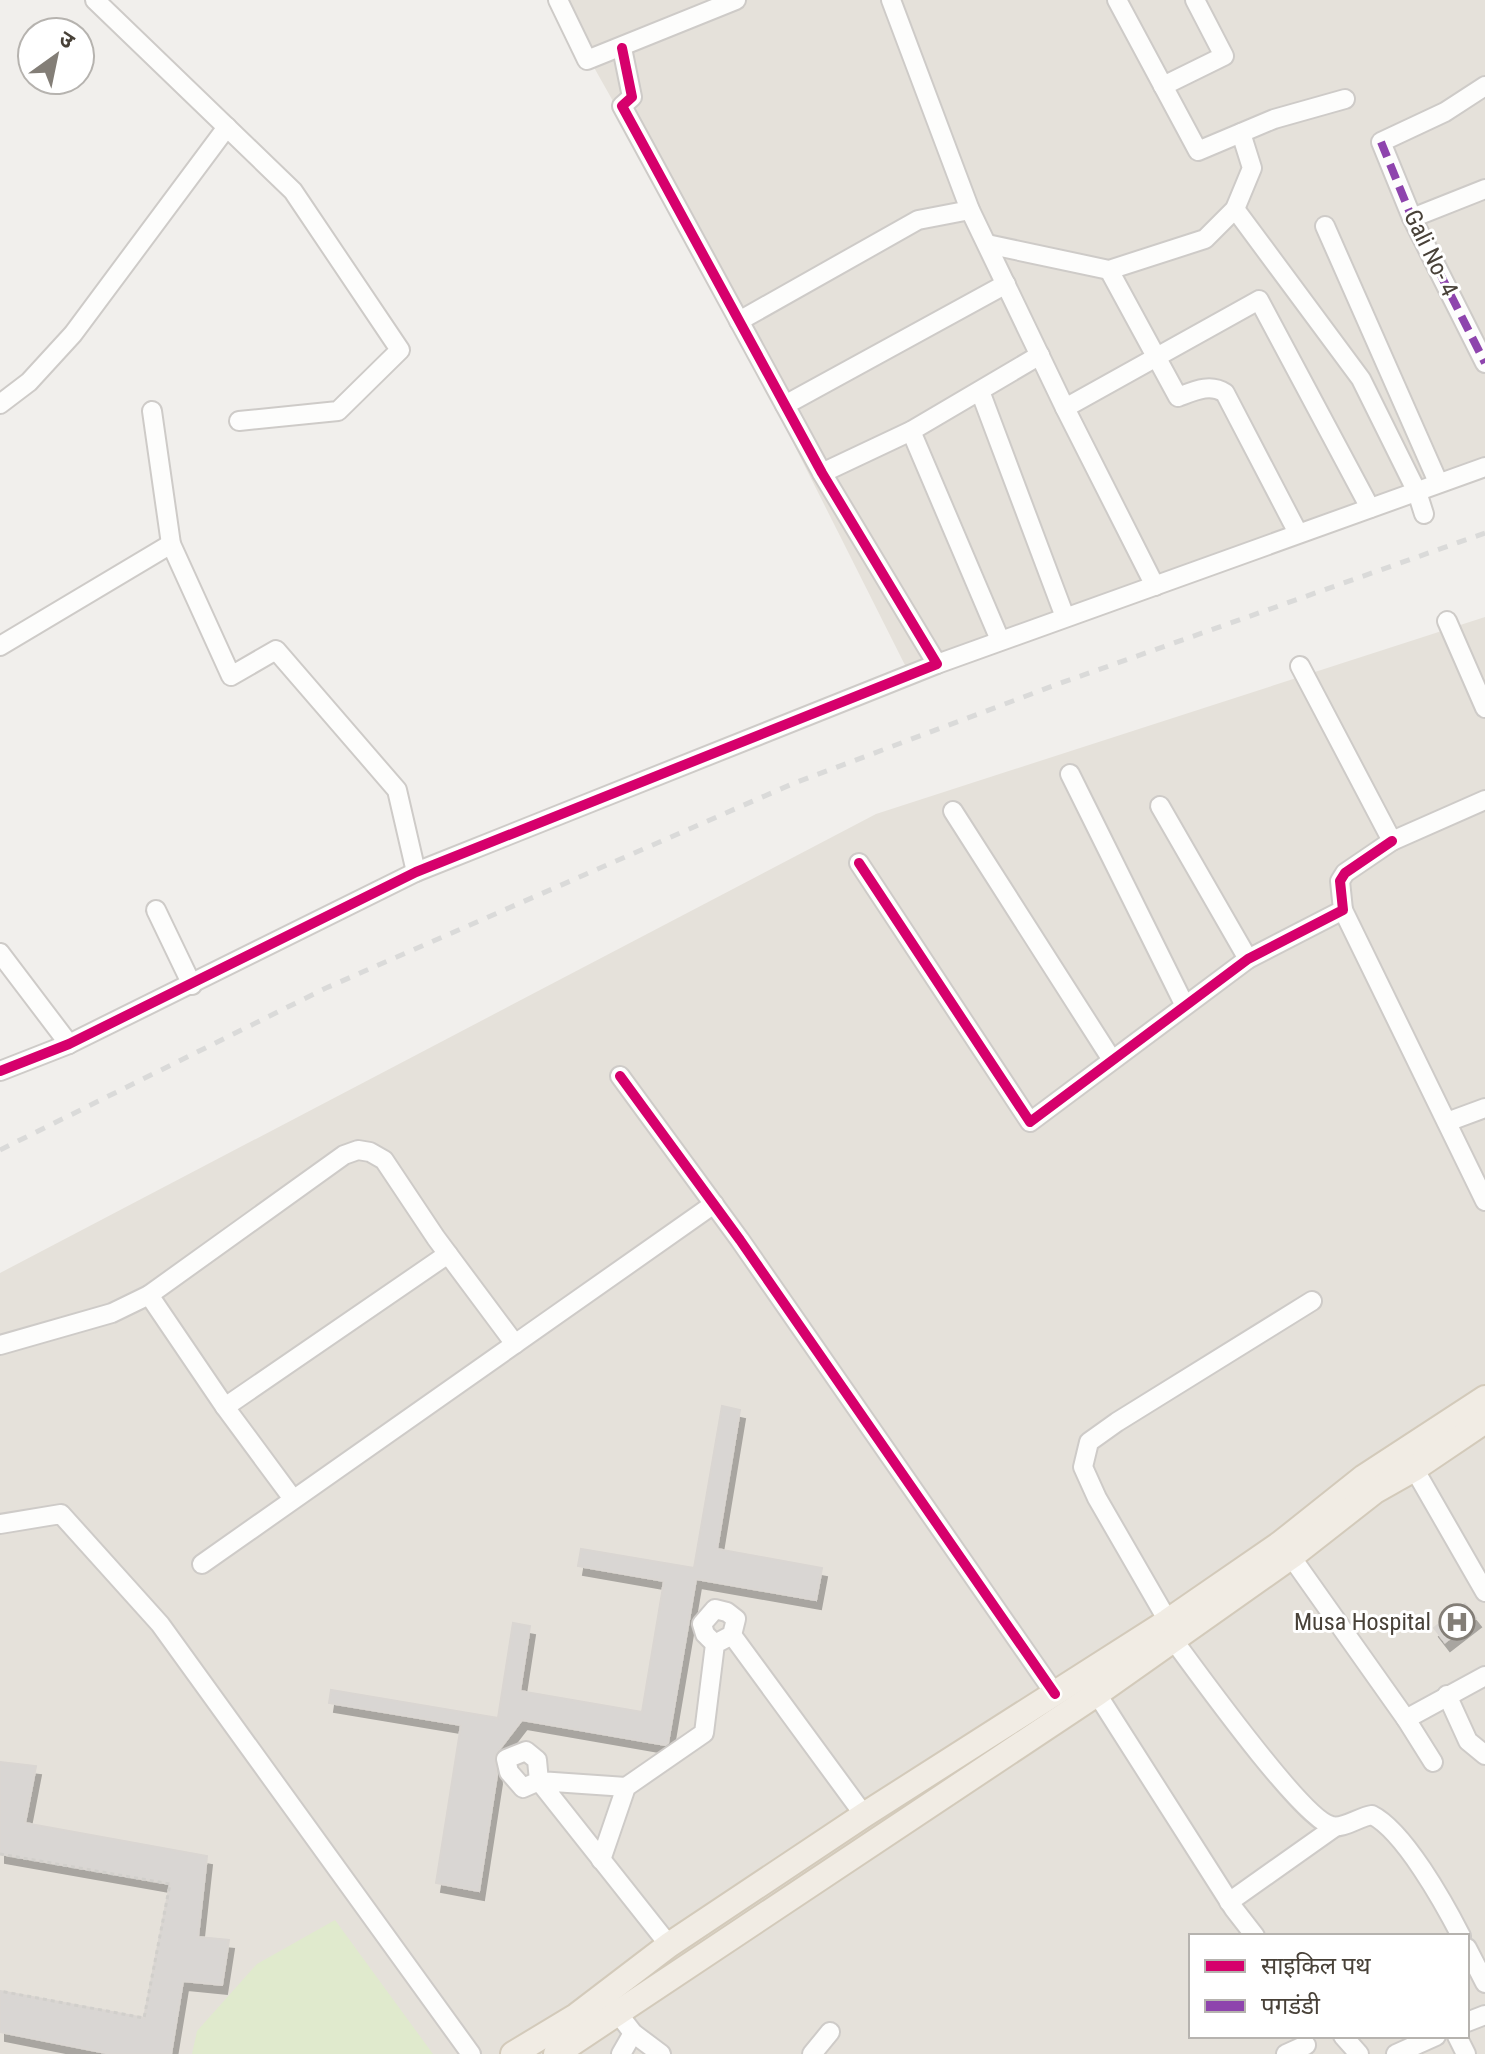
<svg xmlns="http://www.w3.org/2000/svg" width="1485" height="2054" viewBox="0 0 1485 2054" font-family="'Roboto Condensed','Noto Sans Devanagari',sans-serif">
<defs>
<filter id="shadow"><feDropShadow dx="5" dy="9" stdDeviation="0" flood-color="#0004"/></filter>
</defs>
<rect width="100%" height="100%" fill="#f1efec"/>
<g fill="#e5e1da" fill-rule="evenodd">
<path d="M556,0H1485V476L912,679L689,236Z"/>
<path d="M1485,617V2054H0V1273L876,814ZM1191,1936H1467V2036H1191Z"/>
</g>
<path fill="#e0eacd" d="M335,1920L433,2054H192L197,2031L257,1964Z"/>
<g fill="#d9d6d3" stroke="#dad6d2" stroke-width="2" filter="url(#shadow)">
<path d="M722,1406L740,1410L717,1549L822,1568L816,1600L696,1579L668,1743L665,1745L522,1720L495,1755L497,1775L479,1891L436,1883L461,1725L329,1703L331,1690L498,1718L513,1623L530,1626L520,1691L642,1712L664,1581L578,1566L581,1549L694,1568Z"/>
<path d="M1465,1604L1476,1618L1445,1642L1434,1628Z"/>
<path d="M0,1762L36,1766L25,1823L207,1856L198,1937L229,1940L222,1985L183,1981L171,2054H111L0,2032V1991L144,2018L170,1884L0,1854Z"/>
</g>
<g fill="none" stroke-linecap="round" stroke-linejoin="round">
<defs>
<g id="minor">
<path d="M95,0L293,191L400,350L338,411L239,421"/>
<path d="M558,0L587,60L736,0"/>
<path d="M891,0L970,210L1065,408L1155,586"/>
<path d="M1117,0L1198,151L1274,119L1345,99"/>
<path d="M1163,86L1224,56L1195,0"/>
<path d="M1485,86L1445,112L1381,142L1412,218L1485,363"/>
<path d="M1235,209L1361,379L1417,492L1424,514"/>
<path d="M1412,218L1485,189"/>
<path d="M1325,226L1438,482"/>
<path d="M987,244L1109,270L1205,239L1235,209L1252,168L1241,133"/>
<path d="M1109,270L1178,397C1194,391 1210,383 1225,393L1298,533"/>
<path d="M739,321L918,220L970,210"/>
<path d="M980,391L1065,617"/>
<path d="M0,404L29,382L73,334L227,127"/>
<path d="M785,405L1006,284"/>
<path d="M1065,408L1259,300L1370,508"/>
<path d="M152,411L171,544L231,676L276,650L397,790L416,872"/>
<path d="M911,431L1000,640"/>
<path d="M822,473L911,431L1040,355"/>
<path d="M1447,621L1485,708"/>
<path d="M0,646L171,544"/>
<path d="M937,664L1485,467"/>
<path d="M1300,666L1392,841L1485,800"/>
<path d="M1070,774L1184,1004"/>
<path d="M1160,806L1248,959"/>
<path d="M953,811L1112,1060"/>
<path d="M859,863L1030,1122L1248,959L1343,910L1340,881L1345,873L1392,841"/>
<path d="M156,910L192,985"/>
<path d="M1343,910L1485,1201"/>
<path d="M0,953L69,1044"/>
<path d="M0,1071L69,1044L416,872L937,664L822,473L622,106L632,97L622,48"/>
<path d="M620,1076L740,1240L1055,1694"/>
<path d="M1447,1122L1485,1108"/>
<path d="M149,1295L344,1155L358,1150L370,1152L384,1160L436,1238L515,1344"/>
<path d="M0,1345L112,1313L149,1295L225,1407L293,1499"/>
<path d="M225,1407L448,1254"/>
<path d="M1408,1458L1485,1592"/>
<path d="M0,1524L61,1514L160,1624L471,2054"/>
<path d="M1285,1548L1406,1719L1433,1762"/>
<path d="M202,1564L714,1204"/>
<path d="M1168,1621L1097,1498L1083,1467L1089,1442L1117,1422L1312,1301"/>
<path d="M1166,1630C1190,1662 1302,1820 1332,1826C1343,1829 1359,1817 1372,1815C1404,1831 1444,1903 1461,1936"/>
<path d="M732,1635L864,1815"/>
<path d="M1090,1683L1234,1909L1255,1936"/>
<path d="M1447,1695L1468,1741L1485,1755"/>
<path d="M1406,1719L1485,1676"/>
<path d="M626,1787L539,1781L537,1760L526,1751L506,1759L509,1772L523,1788L539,1781L669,1945"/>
<path d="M601,1860L626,1787L704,1733L715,1644L732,1635L736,1619L727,1612L715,1609L702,1624L705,1634L715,1644"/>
<path d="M1229,1902L1335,1827"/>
<path d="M1467,1948L1485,1983"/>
<path d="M610,2003L633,2033L661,2054"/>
<path d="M1467,2022L1485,2015"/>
<path d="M1343,2036L1359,2054"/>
<path d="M1457,2036L1466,2054"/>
<path d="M621,2054L633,2033"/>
<path d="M812,2054L830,2032"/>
<path d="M1286,2054L1306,2045"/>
<path d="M1396,2054L1436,2036"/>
</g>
<g id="major">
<path d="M513,2054L576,2016L669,1945L864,1815L1168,1621L1281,1543L1364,1477L1485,1398"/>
<path d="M556,2054L1098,1693L1292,1556L1375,1491L1414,1469L1485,1421"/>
</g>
</defs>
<use href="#minor" stroke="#cecbc8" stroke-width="22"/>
<use href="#major" stroke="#d3caba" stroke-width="28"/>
<path stroke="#d1cfcb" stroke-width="3" stroke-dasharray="4 4" stroke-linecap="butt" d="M0,1854L170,1884L144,2018L0,1991"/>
<use href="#minor" stroke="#fdfdfc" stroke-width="18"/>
<use href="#major" stroke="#f1ece4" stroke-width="24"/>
<path stroke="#dadad9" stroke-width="5" stroke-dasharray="10 10" stroke-linecap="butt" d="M0,1150L326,988L792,784L1058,684L1485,533"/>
<path stroke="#8e44ad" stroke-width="8" stroke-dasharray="16 8" stroke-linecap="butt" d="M1381,142L1412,218L1485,363"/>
<defs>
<g id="cycleway">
<path d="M859,863L1030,1122L1248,959L1343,910L1340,881L1345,873L1392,841"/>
<path d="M0,1071L69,1044L416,872L937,664L822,473L622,106L632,97L622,48"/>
<path d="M620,1076L740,1240L1055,1694"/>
</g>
</defs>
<use href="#cycleway" stroke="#fff" stroke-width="15"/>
<use href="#cycleway" stroke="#d6006c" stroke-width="10"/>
</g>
<defs>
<symbol id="hospital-ring" viewBox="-11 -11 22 22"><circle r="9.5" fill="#fff" stroke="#837e77" stroke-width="1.5"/><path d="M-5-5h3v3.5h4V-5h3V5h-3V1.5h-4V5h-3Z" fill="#837e77"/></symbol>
</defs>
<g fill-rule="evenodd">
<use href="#hospital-ring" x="1437" y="1602" width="40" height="40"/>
</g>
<g text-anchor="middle" stroke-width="6" stroke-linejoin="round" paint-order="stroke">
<g font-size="24" fill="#484138" stroke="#fff">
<text transform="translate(1431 253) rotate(64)" y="8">Gali No- 4</text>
</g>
<g font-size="24" fill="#484138" stroke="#fff" text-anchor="end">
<text x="1431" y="1630">Musa Hospital</text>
</g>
</g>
<rect x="1189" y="1934" width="280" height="104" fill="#ffffff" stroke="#b6b3af" stroke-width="2"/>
<rect x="1205" y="1960" width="40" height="12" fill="#d6006c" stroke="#b6b3af" stroke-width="2"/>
<text x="1261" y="1974" font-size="24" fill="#484138">साइकिल पथ</text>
<rect x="1205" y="2000" width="40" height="12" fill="#8e44ad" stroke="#b6b3af" stroke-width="2"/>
<text x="1261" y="2014" font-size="24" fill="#484138">पगडंडी</text>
<g transform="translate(56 56) rotate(33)"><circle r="38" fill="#ffffff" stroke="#b6b3af" stroke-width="2"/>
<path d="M0-6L14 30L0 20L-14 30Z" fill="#837e77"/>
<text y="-12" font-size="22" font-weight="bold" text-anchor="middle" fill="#484138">उ</text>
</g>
</svg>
